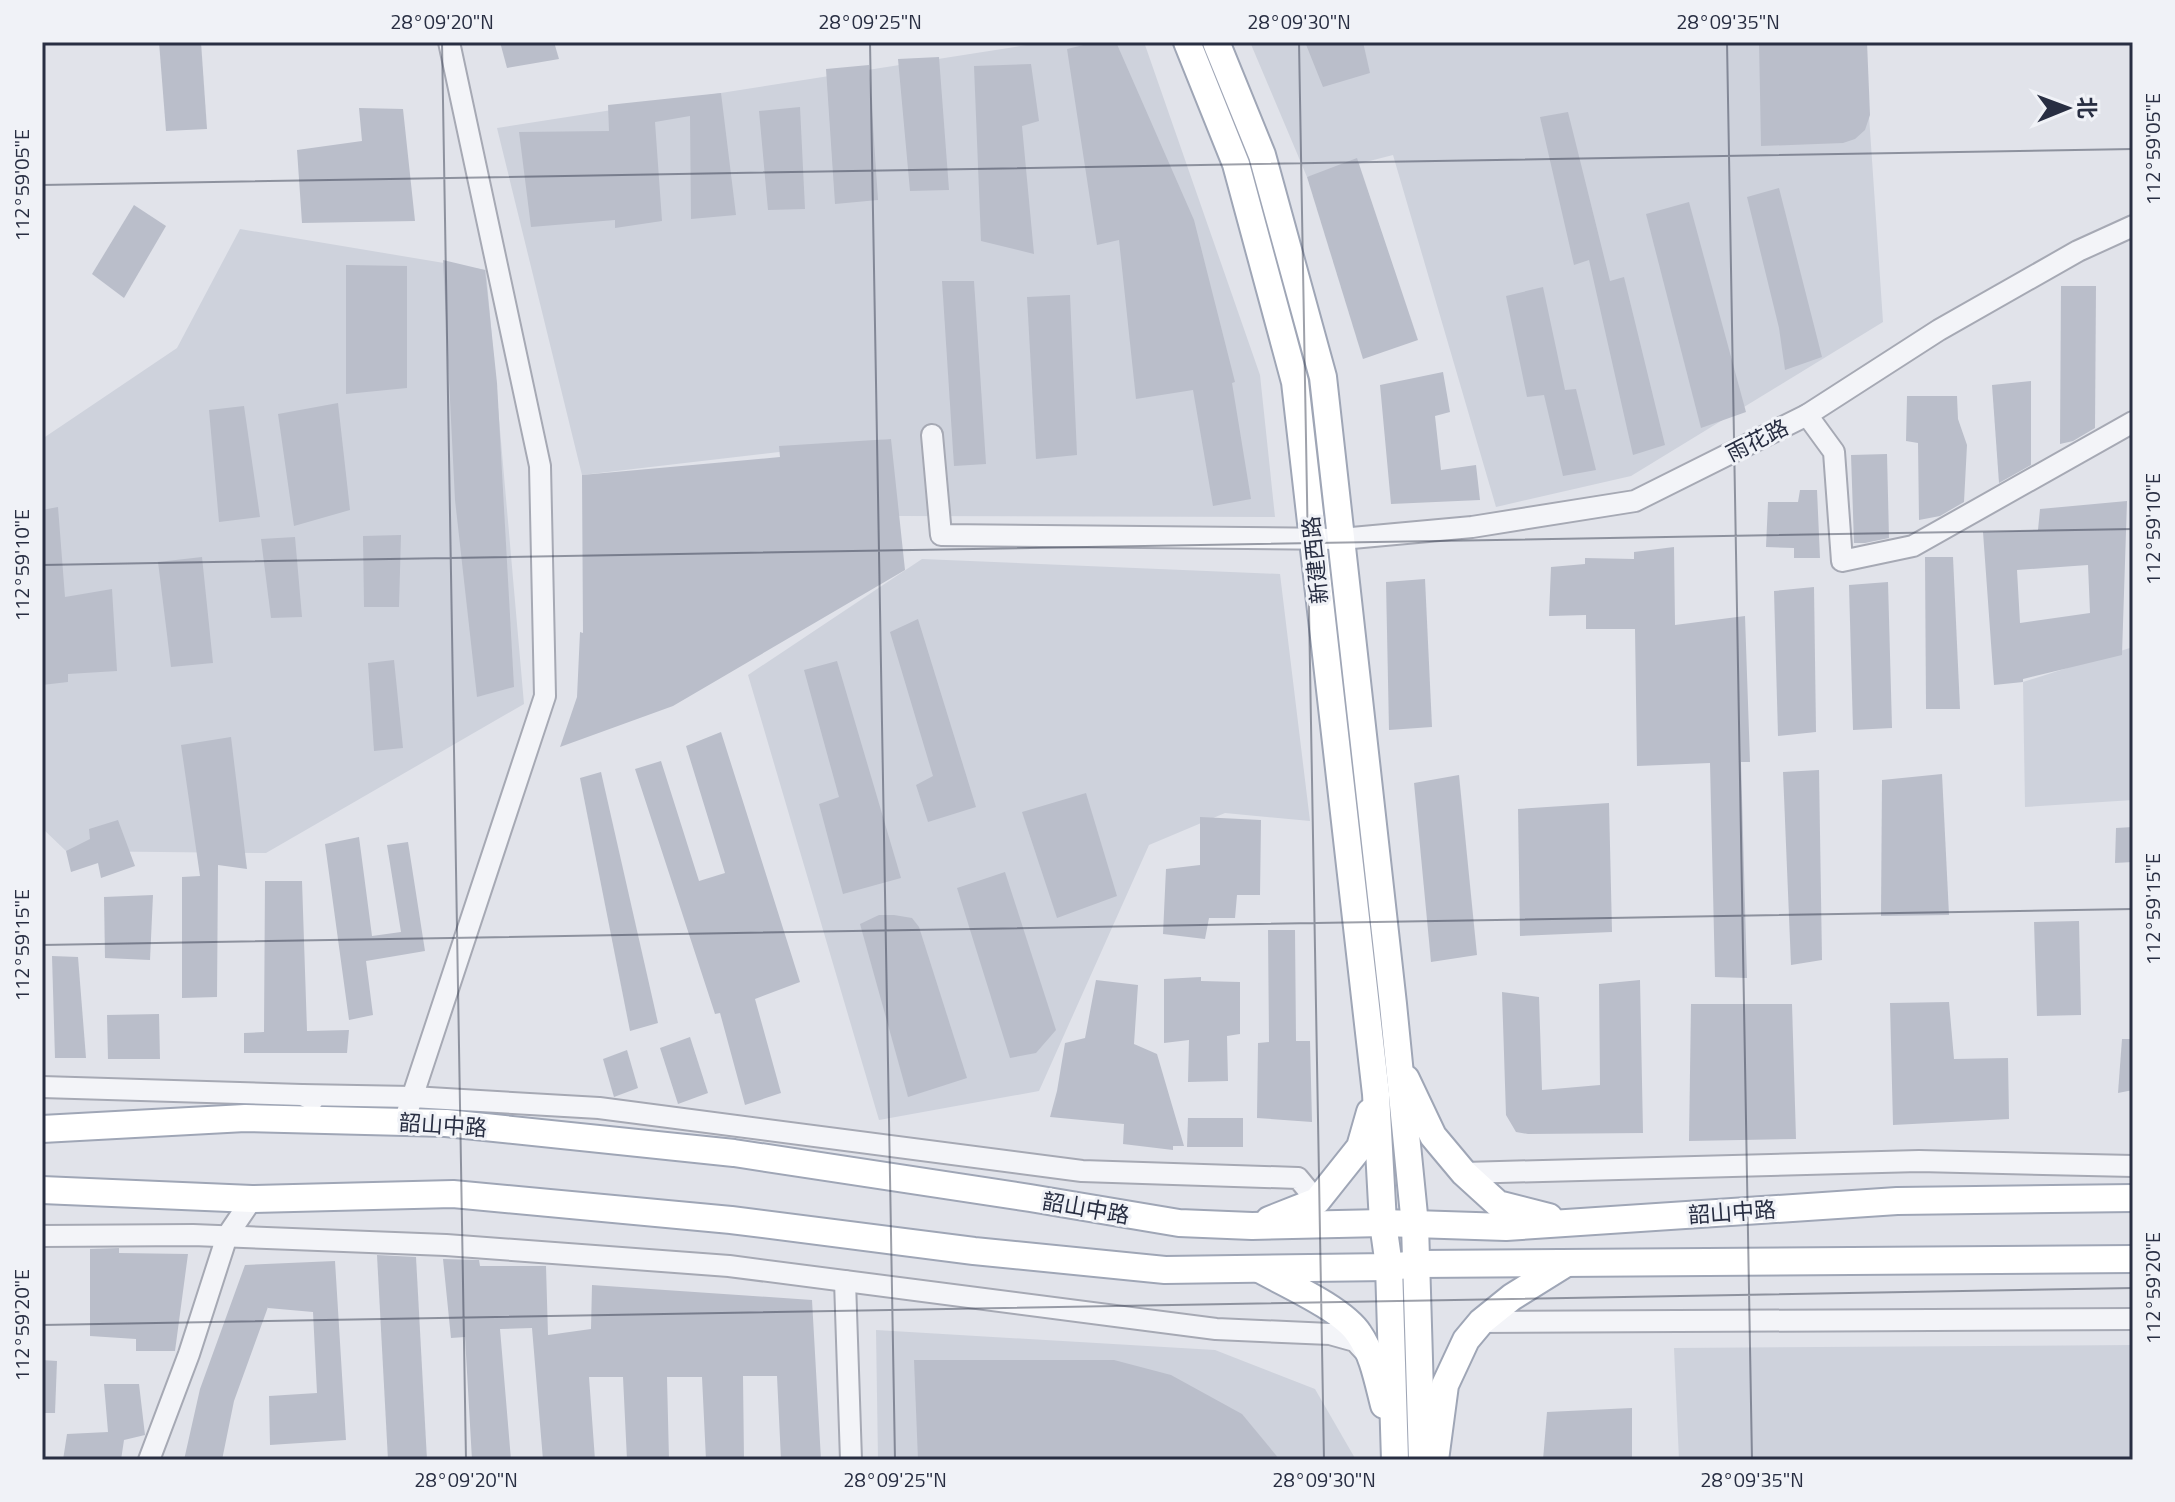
<svg xmlns="http://www.w3.org/2000/svg" width="2175" height="1502" viewBox="0 0 2175 1502" font-family="'Titillium Web','Noto Sans SC',sans-serif">
<rect width="100%" height="100%" fill="#e1e3ea"/>
<g fill="#ced2dc">
<path d="M1046,42H1144L1260,375L1275,517L898,516L890,439L582,475L497,128Z"/>
<path d="M1250,42H1864L1883,322L1631,476L1496,507L1393,155L1307,177Z"/>
<path d="M240,229L486,270L524,704L266,853L66,851L42,828V439L177,348Z"/>
<path d="M922,559L1280,574L1310,821L1225,813L1149,845L1039,1091L879,1120L748,675Z"/>
<path d="M2133,647V800L2025,807L2023,682Z"/>
<path d="M876,1330L1215,1350L1315,1389L1356,1460H878Z"/>
<path d="M2133,1345V1460H1679L1674,1348Z"/>
</g>
<g fill="#babeca" fill-rule="evenodd">
<path d="M159,42H201L207,129L166,131Z"/>
<path d="M500,42H554L559,59L507,68Z"/>
<path d="M1096,42H1116L1194,220L1235,382L1232,383L1251,499L1213,506L1193,390L1136,399L1119,240L1097,245L1067,49Z"/>
<path d="M1305,42H1363L1370,73L1323,87Z"/>
<path d="M1759,42H1867L1870,115L1865,130L1855,139L1843,143L1761,146Z"/>
<path d="M939,57L949,190L910,191L898,59Z"/>
<path d="M1031,64L1039,121L1022,126L1034,254L981,241L974,66Z"/>
<path d="M869,65L878,200L835,204L826,69Z"/>
<path d="M721,93L736,215L691,219L690,116L655,122L662,221L615,228V220L531,227L519,132L609,131L608,105Z"/>
<path d="M800,107L805,209L768,210L759,111Z"/>
<path d="M359,108L403,109L415,221L302,223L297,150L362,141Z"/>
<path d="M1568,112L1610,281L1624,277L1665,445L1633,455L1589,260L1574,265L1540,117Z"/>
<path d="M1357,158L1418,340L1363,359L1307,177Z"/>
<path d="M1779,188L1822,357L1785,370L1779,328L1747,197Z"/>
<path d="M1689,202L1746,412L1701,428L1646,214Z"/>
<path d="M134,205L166,226L124,298L92,274Z"/>
<path d="M443,260L485,270L497,383L514,687L477,697L455,500Z"/>
<path d="M346,265L407,266V388L346,394Z"/>
<path d="M942,281H974L986,464L954,466Z"/>
<path d="M2061,286H2096L2095,428L2073,441L2060,444Z"/>
<path d="M1543,287L1565,390L1576,389L1596,470L1563,476L1544,395L1527,397L1506,296Z"/>
<path d="M1070,295L1077,455L1036,459L1027,297Z"/>
<path d="M1443,372L1450,412L1435,416L1441,470L1476,465L1480,500L1391,504L1380,385Z"/>
<path d="M2031,381V465L1999,483L1992,385Z"/>
<path d="M1907,396H1957L1958,419L1967,445L1964,502L1940,516L1919,520L1918,443L1906,441Z"/>
<path d="M338,403L350,510L294,526L278,414Z"/>
<path d="M244,406L260,517L219,522L209,410Z"/>
<path d="M891,439L905,570L673,706L560,747L577,697L580,632L583,633L582,475L780,457L779,446Z"/>
<path d="M1887,454L1889,538L1865,543H1854L1851,455Z"/>
<path d="M1800,490H1817L1820,558H1794V548L1766,547L1768,502H1798Z"/>
<path d="M2127,501L2122,655L2023,679V682L1994,685L1983,532L2038,530L2040,509ZM2088,565L2090,613L2020,623L2017,570Z"/>
<path d="M58,507L65,597L112,589L117,671L68,674V682L42,685V510Z"/>
<path d="M401,535L399,607H364L363,536Z"/>
<path d="M295,537L302,617L271,618L261,539Z"/>
<path d="M1674,547L1675,625L1745,616L1750,762H1741L1747,978L1715,977L1710,763L1637,766L1635,629H1586V615L1549,616L1551,567L1585,564V558L1634,559V552Z"/>
<path d="M202,557L213,663L171,667L158,562Z"/>
<path d="M1925,557H1953L1960,709H1926Z"/>
<path d="M1425,579L1432,727L1389,730L1386,582Z"/>
<path d="M1888,582L1892,728L1853,730L1849,585Z"/>
<path d="M1814,587L1816,732L1778,736L1774,591Z"/>
<path d="M918,619L976,807L928,822L916,785L933,776L890,632Z"/>
<path d="M394,660L403,748L374,751L368,663Z"/>
<path d="M837,661L901,878L843,894L819,804L839,797L804,670Z"/>
<path d="M721,732L800,982L755,999L781,1093L745,1105L720,1013L715,1014L635,769L661,761L699,881L725,873L686,746Z"/>
<path d="M231,737L247,869L218,865L217,997L182,998V877L200,876L181,745Z"/>
<path d="M1819,770L1822,960L1791,965L1783,772Z"/>
<path d="M601,772L658,1023L630,1031L580,778Z"/>
<path d="M1942,774L1949,915L1881,916L1882,780Z"/>
<path d="M1459,775L1477,955L1431,962L1414,783Z"/>
<path d="M1086,793L1117,896L1057,918L1022,812Z"/>
<path d="M1609,803L1612,932L1520,936L1518,809Z"/>
<path d="M1200,817L1261,820L1260,895H1237L1235,918H1209L1205,939L1163,934L1166,869L1200,865Z"/>
<path d="M118,820L135,866L101,878L98,863L71,872L66,851L90,839L89,829Z"/>
<path d="M2133,827V862L2115,863L2116,828Z"/>
<path d="M359,837L372,936L401,932L387,845L408,842L425,951L366,961L373,1015L349,1020L325,844Z"/>
<path d="M1005,872L1056,1030L1036,1053L1010,1058L957,888Z"/>
<path d="M265,881H302L307,1031L349,1030L347,1053H244V1033L264,1032Z"/>
<path d="M153,895L150,960L105,958L104,897Z"/>
<path d="M879,915H894L912,918L919,927L967,1078L908,1097L860,924Z"/>
<path d="M2079,921L2081,1015L2037,1016L2034,922Z"/>
<path d="M1268,930H1295L1296,1041H1310L1312,1122L1257,1118L1258,1043L1269,1042Z"/>
<path d="M52,956L78,957L86,1058H55Z"/>
<path d="M1201,977V981L1240,982V1034L1227,1036L1228,1081L1188,1082L1189,1040L1164,1043V979Z"/>
<path d="M1096,980L1138,985L1134,1044L1157,1054L1184,1146H1173V1150L1123,1144L1124,1124L1050,1117L1057,1091L1065,1043L1085,1038Z"/>
<path d="M1640,980L1643,1133L1528,1134L1516,1132L1506,1115L1502,992L1539,997L1542,1090L1600,1085L1599,984Z"/>
<path d="M1949,1002L1954,1059L2008,1058L2009,1119L1893,1125L1890,1003Z"/>
<path d="M1691,1004H1792L1796,1139L1689,1141Z"/>
<path d="M159,1014L160,1059H108L107,1015Z"/>
<path d="M690,1037L708,1093L678,1104L660,1048Z"/>
<path d="M2122,1039H2133V1090L2118,1093Z"/>
<path d="M627,1050L638,1088L614,1097L603,1059Z"/>
<path d="M1188,1118H1243V1147H1187Z"/>
<path d="M119,1248V1253L188,1254L175,1351H136V1339L90,1336V1249Z"/>
<path d="M377,1255L416,1257L427,1460H388Z"/>
<path d="M443,1259L479,1260L480,1266H546L548,1335L591,1329L592,1285L812,1300L821,1460H781L777,1376H743L744,1460H706L702,1377H667L669,1460H627L623,1377H589L595,1460H543L532,1328L500,1329L511,1460H472L465,1337L451,1338Z"/>
<path d="M335,1261L346,1440L270,1445L269,1396L317,1393L313,1312L268,1308V1307L234,1401L222,1460H184L200,1389L245,1265Z"/>
<path d="M42,1360L57,1361L55,1413H42Z"/>
<path d="M914,1360H1114L1171,1375L1242,1414L1280,1460H918Z"/>
<path d="M104,1384H139L145,1435L124,1440L121,1460H63L67,1434L108,1432Z"/>
<path d="M1632,1408V1460H1543L1547,1412Z"/>
</g>
<g fill="none" stroke-linecap="round" stroke-linejoin="round">
<defs>
<g id="minor">
<path d="M1807,415L1834,452L1842,561L1913,546L2133,422"/>
<path d="M932,435L941,535L1341,539L1472,527L1635,501L1807,415L1939,330L2078,251L2133,226"/>
<path d="M42,1087L302,1095L313,1100"/>
<path d="M302,1095L412,1097L599,1108L1082,1171L1298,1178L1317,1201"/>
<path d="M404,1122L545,696L540,466L449,42"/>
<path d="M1464,1173L1919,1161L2133,1166"/>
<path d="M42,1236L193,1235L446,1245L729,1266L1216,1329L1330,1334L1355,1341L1366,1353"/>
<path d="M845,1281L851,1460"/>
<path d="M1481,1322L2133,1319"/>
<path d="M149,1460L189,1354L227,1236L252,1199"/>
</g>
<g id="major">
<path d="M1187,42L1236,164L1295,382L1376,1094L1383,1223L1389,1266L1395,1460"/>
<path d="M1216,42L1262,155L1323,377L1393,1004L1415,1225L1422,1460"/>
<path d="M1406,1079L1433,1136L1464,1173L1498,1204L1549,1217"/>
<path d="M42,1129L245,1118L446,1123L734,1153L1030,1198L1179,1223L1252,1226L1383,1223L1506,1227L1897,1201L2133,1198"/>
<path d="M42,1190L252,1199L453,1194L731,1220L974,1251L1165,1270L1389,1267L1417,1264L2133,1259"/>
<path d="M1269,1220L1317,1201L1360,1147L1370,1112"/>
<path d="M1259,1269C1286,1284 1343,1309 1359,1334C1373,1354 1378,1382 1384,1405"/>
<path d="M1435,1460L1445,1385L1466,1340L1481,1322L1512,1297L1565,1264"/>
</g>
</defs>
<use href="#minor" stroke="#a6a9b4" stroke-width="24"/>
<use href="#major" stroke="#9fa6b6" stroke-width="30"/>
<use href="#minor" stroke="#f3f4f8" stroke-width="20"/>
<use href="#major" stroke="#fff" stroke-width="26"/>
</g>
<path fill="none" stroke="#282e42" stroke-width="2" stroke-opacity="0.45" d="M442,42L466,1460M870,42L895,1460M1299,42L1324,1460M1727,42L1752,1460M42,185L2133,149M42,565L2133,529M42,945L2133,909M42,1325L2133,1288"/>
<g text-anchor="middle" stroke-width="6" stroke-linejoin="round" paint-order="stroke">
<g font-size="22" fill="#282e42" stroke="#f0f2f7">
<text transform="translate(1757 440) rotate(-27)" y="8">雨花路</text>
<text transform="translate(1315 560) rotate(-96)" y="8">新建西路</text>
<text transform="translate(443 1125) rotate(4)" y="8">韶山中路</text>
<text transform="translate(1086 1208) rotate(10)" y="8">韶山中路</text>
<text transform="translate(1732 1212) rotate(-4)" y="8">韶山中路</text>
</g>
</g>
<rect width="2175" height="1502" fill="none" stroke="#f0f2f7" stroke-width="88"/>
<g transform="translate(2067 108) rotate(89)" stroke="#f0f2f7" stroke-width="6" paint-order="stroke">
<path d="M0-6L14 30L0 20L-14 30Z" fill="#282e42"/>
<text y="-12" font-size="22" font-weight="bold" text-anchor="middle" fill="#282e42">北</text>
</g>
<rect x="44" y="44" width="2087" height="1414" fill="none" stroke="#282e42" stroke-width="3"/>
<g font-size="20" text-anchor="middle" fill="#282e42">
<text x="442" y="29">28°09'20"N</text>
<text x="870" y="29">28°09'25"N</text>
<text x="1299" y="29">28°09'30"N</text>
<text x="1728" y="29">28°09'35"N</text>
<text transform="translate(2153 149) rotate(-90)" y="7">112°59'05"E</text>
<text transform="translate(22 185) rotate(-90)" y="7">112°59'05"E</text>
<text transform="translate(2153 529) rotate(-90)" y="7">112°59'10"E</text>
<text transform="translate(22 565) rotate(-90)" y="7">112°59'10"E</text>
<text transform="translate(2153 909) rotate(-90)" y="7">112°59'15"E</text>
<text transform="translate(22 945) rotate(-90)" y="7">112°59'15"E</text>
<text transform="translate(2153 1288) rotate(-90)" y="7">112°59'20"E</text>
<text transform="translate(22 1325) rotate(-90)" y="7">112°59'20"E</text>
<text x="466" y="1487">28°09'20"N</text>
<text x="895" y="1487">28°09'25"N</text>
<text x="1324" y="1487">28°09'30"N</text>
<text x="1752" y="1487">28°09'35"N</text>
</g>
</svg>
